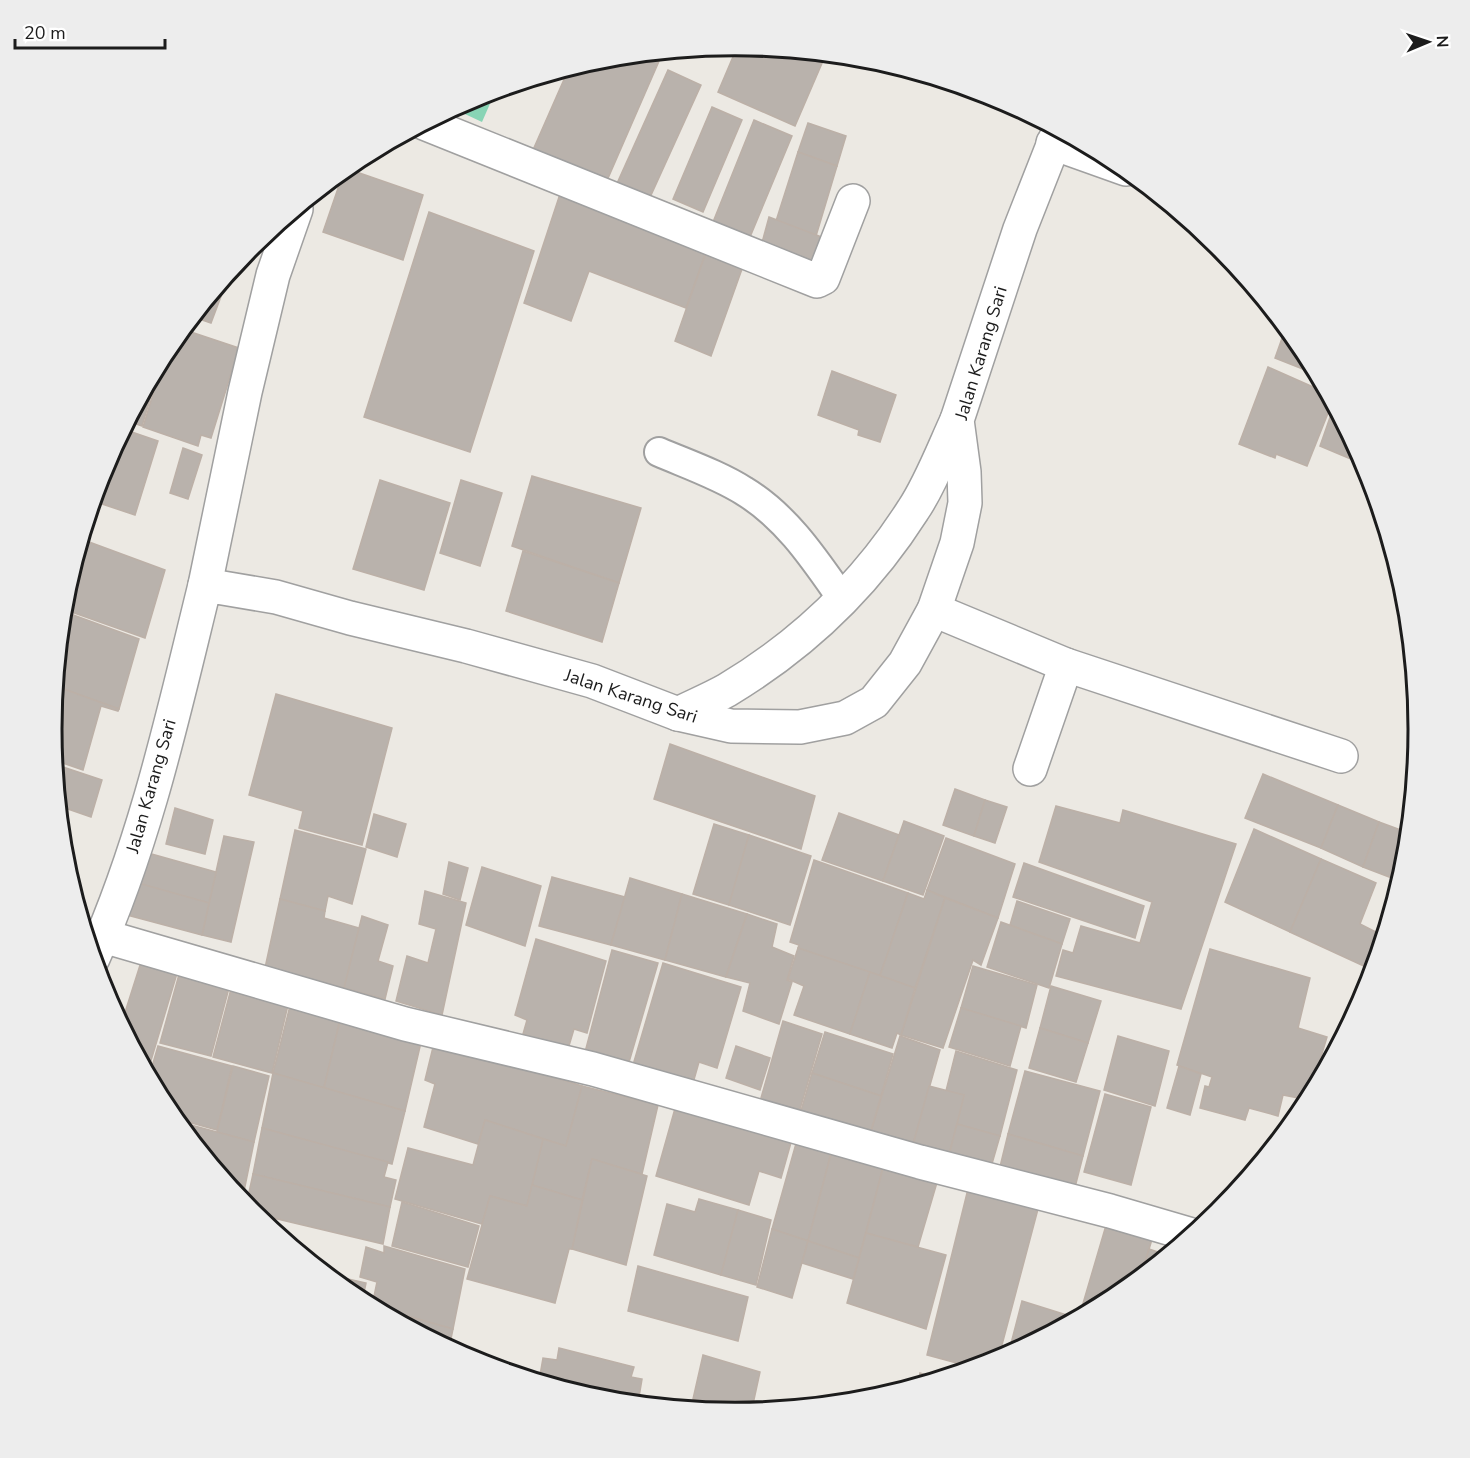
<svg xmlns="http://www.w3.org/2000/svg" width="1470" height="1458" viewBox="0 0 1470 1458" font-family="'Nunito Sans',sans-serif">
<rect width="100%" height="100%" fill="#ece9e3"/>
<path fill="#88d4b5" d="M496,90L482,122L452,108L474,97Z"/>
<g fill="#b9b2ac" stroke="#bcb0a7" stroke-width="1.5">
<path d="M738,45L826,54L795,126L718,92Z"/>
<path d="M663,52L602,192L529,159L569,68L602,58Z"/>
<path d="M668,70L701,85L647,204L615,188Z"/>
<path d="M712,107L742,120L703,212L673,199Z"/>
<path d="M754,120L792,136L750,237L713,222Z"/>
<path d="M808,123L846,136L837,166L798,152Z"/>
<path d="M798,152L837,166L816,236L776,221Z"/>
<path d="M345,168L423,195L403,260L323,232Z"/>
<path d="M563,185L710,241L686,308L589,271L571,321L524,303Z"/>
<path d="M429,212L534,251L470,452L364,417Z"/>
<path d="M769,217L832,241L822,273L760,250Z"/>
<path d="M710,241L747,255L711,356L675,341Z"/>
<path d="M222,281L226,283L211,323L193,317Z"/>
<path d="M1286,327L1304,349L1318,375L1275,358Z"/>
<path d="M182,329L239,348L211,438L201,435L198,446L143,427L167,348Z"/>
<path d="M163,356L142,426L128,421Z"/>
<path d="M1268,367L1327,393L1332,403L1307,466L1276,454L1275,458L1239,444Z"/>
<path d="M832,371L896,395L880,442L858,435L859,430L818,415Z"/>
<path d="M1334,406L1365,465L1320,446Z"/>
<path d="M123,429L158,441L135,515L93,501L103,467Z"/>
<path d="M183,448L202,455L188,499L170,493Z"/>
<path d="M532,476L641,508L619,583L512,546Z"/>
<path d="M380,480L450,503L424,590L353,569Z"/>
<path d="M461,480L502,493L480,566L440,553Z"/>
<path d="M81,539L165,570L145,638L63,609L64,595Z"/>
<path d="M523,551L619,583L602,642L506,611Z"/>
<path d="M65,612L139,639L119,709L55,686L62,620Z"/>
<path d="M55,686L119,709L118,711L101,706L83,770L54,760L51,729Z"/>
<path d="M276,694L392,728L362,845L299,828L303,811L249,795Z"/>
<path d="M670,744L815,796L801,849L654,799Z"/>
<path d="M54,764L102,780L91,817L59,806Z"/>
<path d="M1263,774L1338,805L1321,848L1245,818Z"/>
<path d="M955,789L985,800L974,836L943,825Z"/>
<path d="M985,800L1007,807L995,843L974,836Z"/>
<path d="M1338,805L1379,822L1363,867L1321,848Z"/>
<path d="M1056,806L1120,823L1123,810L1236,844L1181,1009L1056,976L1063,950L1073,953L1081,926L1140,943L1152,902L1039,862Z"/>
<path d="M175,808L213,820L205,854L166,844Z"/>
<path d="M839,813L899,835L883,881L822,860Z"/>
<path d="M374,814L406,824L397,857L366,847Z"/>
<path d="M904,821L944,836L923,895L883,881Z"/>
<path d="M1379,822L1409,833L1407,854L1397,880L1363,867Z"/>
<path d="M714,824L749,835L729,905L693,894Z"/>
<path d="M1254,829L1321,859L1290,932L1225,902Z"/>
<path d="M295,830L366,849L352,904L328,896L325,911L280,899Z"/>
<path d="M749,835L811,856L790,925L729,905Z"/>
<path d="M224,836L254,842L231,942L202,935Z"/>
<path d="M946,838L1015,864L998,918L927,890Z"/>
<path d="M148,853L216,872L209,903L140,884Z"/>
<path d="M1321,859L1376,883L1360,924L1382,935L1368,968L1290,932Z"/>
<path d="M814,860L908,893L880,976L798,948L799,945L790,942Z"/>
<path d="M449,862L468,868L460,900L443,894Z"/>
<path d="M1024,863L1144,906L1135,938L1013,897Z"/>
<path d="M482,867L541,886L525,946L466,925Z"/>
<path d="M552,877L625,897L611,945L539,926Z"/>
<path d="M630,878L682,894L665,960L611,945Z"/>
<path d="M131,881L209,903L202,935L123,914Z"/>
<path d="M927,890L945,898L915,988L880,976L908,893L924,899Z"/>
<path d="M425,891L466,903L442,1015L396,1001L407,956L428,963L436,929L419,924Z"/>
<path d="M682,894L747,914L726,977L665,960Z"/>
<path d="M945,898L998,918L981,965L973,960L943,1048L901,1035Z"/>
<path d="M280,899L325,911L324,918L359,928L344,988L265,968Z"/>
<path d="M1017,901L1070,919L1062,944L1010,925Z"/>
<path d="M747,914L777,924L772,947L794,956L787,980L792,982L779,1024L743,1011L750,983L726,977Z"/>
<path d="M362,916L388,925L378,961L393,966L385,999L344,988Z"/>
<path d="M1001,922L1062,944L1049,988L987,967Z"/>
<path d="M536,939L606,961L587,1033L574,1029L568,1049L523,1034L527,1020L515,1015Z"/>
<path d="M798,948L870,972L850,1034L794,1015L804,986L788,979Z"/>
<path d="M1210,949L1310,978L1298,1028L1327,1037L1308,1100L1283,1095L1278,1116L1249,1108L1245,1120L1200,1108L1205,1086L1209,1087L1212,1077L1177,1065Z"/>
<path d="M612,950L658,963L627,1069L584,1056Z"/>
<path d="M142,959L178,970L147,1074L121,1025Z"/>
<path d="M663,963L741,987L717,1068L699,1062L693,1083L633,1065Z"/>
<path d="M973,966L1037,985L1026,1028L961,1008Z"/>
<path d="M180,971L230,984L211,1056L160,1043Z"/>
<path d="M870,972L915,988L901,1035L897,1033L892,1048L850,1034Z"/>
<path d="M1051,986L1101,1001L1088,1043L1040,1028Z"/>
<path d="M231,989L288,1005L272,1073L213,1057Z"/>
<path d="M291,1002L341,1016L324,1088L273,1073Z"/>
<path d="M961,1008L1021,1026L1010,1066L949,1047Z"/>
<path d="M341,1016L422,1038L405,1111L324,1088Z"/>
<path d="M783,1021L822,1034L798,1116L759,1105Z"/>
<path d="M1040,1028L1088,1043L1076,1082L1029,1068Z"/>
<path d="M825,1032L893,1054L881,1096L812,1073Z"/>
<path d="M900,1036L940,1050L911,1152L868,1141Z"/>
<path d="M1118,1036L1169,1051L1155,1106L1104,1090Z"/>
<path d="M435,1039L582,1086L566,1146L485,1120L478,1144L424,1127L435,1084L425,1080Z"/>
<path d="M158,1046L232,1066L217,1130L174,1118L166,1109L149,1077Z"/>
<path d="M736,1046L770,1058L760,1090L726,1078Z"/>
<path d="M956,1051L1017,1070L1000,1136L957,1124L964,1095L946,1091Z"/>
<path d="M233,1066L269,1076L254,1142L217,1132Z"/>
<path d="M1179,1066L1201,1074L1190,1115L1167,1108Z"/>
<path d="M1025,1071L1100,1091L1083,1156L1008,1134Z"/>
<path d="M273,1073L405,1111L392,1164L262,1128Z"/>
<path d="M812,1073L881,1096L868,1141L798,1121Z"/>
<path d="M582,1086L658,1105L642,1174L592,1159L582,1200L532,1185L543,1139L566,1146Z"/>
<path d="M929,1086L964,1095L947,1163L911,1152Z"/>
<path d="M1105,1094L1151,1107L1131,1185L1084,1172Z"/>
<path d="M676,1105L792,1139L781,1178L759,1171L749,1205L656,1176Z"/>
<path d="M485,1120L543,1139L527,1206L490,1196L482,1224L395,1199L408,1148L473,1165Z"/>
<path d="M176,1121L254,1142L242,1201L212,1165L213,1159L206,1157Z"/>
<path d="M957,1124L1000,1136L989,1174L947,1163Z"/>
<path d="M262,1128L388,1162L384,1177L396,1180L390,1207L253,1174Z"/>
<path d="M1008,1134L1083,1156L1073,1195L998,1175Z"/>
<path d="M797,1140L832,1150L808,1241L772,1229Z"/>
<path d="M832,1150L884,1164L859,1258L808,1241Z"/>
<path d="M592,1159L647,1176L626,1265L572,1249Z"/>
<path d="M884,1164L938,1179L918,1247L866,1233Z"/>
<path d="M253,1174L390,1207L383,1244L252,1213L246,1206Z"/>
<path d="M532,1185L582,1200L572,1249H569L555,1303L467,1279L490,1196L527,1206Z"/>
<path d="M968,1189L1038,1209L998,1360L975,1368L927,1355Z"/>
<path d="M699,1199L738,1210L721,1275L654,1255L667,1204L695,1212Z"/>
<path d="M402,1202L479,1226L468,1267L392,1246Z"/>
<path d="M738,1210L771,1220L756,1285L721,1275Z"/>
<path d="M1107,1222L1153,1236L1141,1276L1115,1298L1079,1317Z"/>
<path d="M772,1229L808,1241L792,1298L757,1287Z"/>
<path d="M866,1233L946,1255L926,1329L847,1303Z"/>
<path d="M808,1241L859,1258L853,1279L802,1263Z"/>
<path d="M384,1246L465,1269L453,1329L372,1306L377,1282L360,1277L366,1247L384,1253Z"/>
<path d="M1149,1249L1167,1255L1141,1276Z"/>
<path d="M638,1266L748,1297L738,1341L628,1311Z"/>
<path d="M326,1274L366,1283L362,1302L355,1298Z"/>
<path d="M1022,1301L1070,1316L1068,1323L1008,1355Z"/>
<path d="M375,1307L453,1329L449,1348L375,1308Z"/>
<path d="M559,1348L634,1367L631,1377L642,1379L638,1403L601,1400L539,1381L543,1358L557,1360Z"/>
<path d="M703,1355L760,1372L753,1404L745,1402L743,1412L740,1413L693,1399Z"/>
<path d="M920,1373L938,1379L918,1385Z"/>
</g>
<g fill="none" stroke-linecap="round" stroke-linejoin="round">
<defs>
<path id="service" d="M659,452C687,464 719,475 744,491C787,517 815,560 843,600"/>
<g id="minor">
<path d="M424,123L817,281L823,278L853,201"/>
<path d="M1053,143L1126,169"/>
<path d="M205,585L245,392L273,275L296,209"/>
<path d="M934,610L1066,665L1341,756"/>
<path d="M678,714C694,706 711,699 727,690C802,645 866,584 913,510C930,485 944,448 957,420"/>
<path d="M1030,769L1066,665"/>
<path d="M103,936L405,1024L593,1069L920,1162L1110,1211L1192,1235"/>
<path d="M93,958C146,840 174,711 205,585L276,597L350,618L466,646L592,681L678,714L731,726L800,727L845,718L874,702L905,663L934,610L957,543L965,503L964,472L957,420L1020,229L1059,130"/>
</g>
</defs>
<use href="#service" stroke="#a0a0a0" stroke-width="32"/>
<use href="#minor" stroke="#a0a0a0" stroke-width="36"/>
<use href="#service" stroke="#fff" stroke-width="28"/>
<use href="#minor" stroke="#fff" stroke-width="33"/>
</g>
<g text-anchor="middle" stroke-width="4.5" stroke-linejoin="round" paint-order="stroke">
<g font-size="18" fill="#1c1c1c" stroke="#fff">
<text transform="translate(981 353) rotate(-73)" y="6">Jalan Karang Sari</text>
<text transform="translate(631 696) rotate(18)" y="6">Jalan Karang Sari</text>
<text transform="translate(151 786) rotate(-74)" y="6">Jalan Karang Sari</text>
</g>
</g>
<path d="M0 0H1470V1458H0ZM62 729a673 673 0 1 1 1346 0a673 673 0 1 1-1346 0Z" fill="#ededed" fill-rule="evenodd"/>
<path fill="none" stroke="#1c1c1c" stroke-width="3" d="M62 729a673 673 0 1 1 1346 0a673 673 0 1 1-1346 0Z"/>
<g transform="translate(1428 42) rotate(88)" stroke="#ffffff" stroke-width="4.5" paint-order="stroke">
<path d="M0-4.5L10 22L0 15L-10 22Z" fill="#1c1c1c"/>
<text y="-9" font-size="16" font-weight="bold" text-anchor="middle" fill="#1c1c1c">N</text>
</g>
<path d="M15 39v9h150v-9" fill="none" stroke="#1c1c1c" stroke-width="3"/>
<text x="24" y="39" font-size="18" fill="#1c1c1c" stroke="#ffffff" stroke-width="4.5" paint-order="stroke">20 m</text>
</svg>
